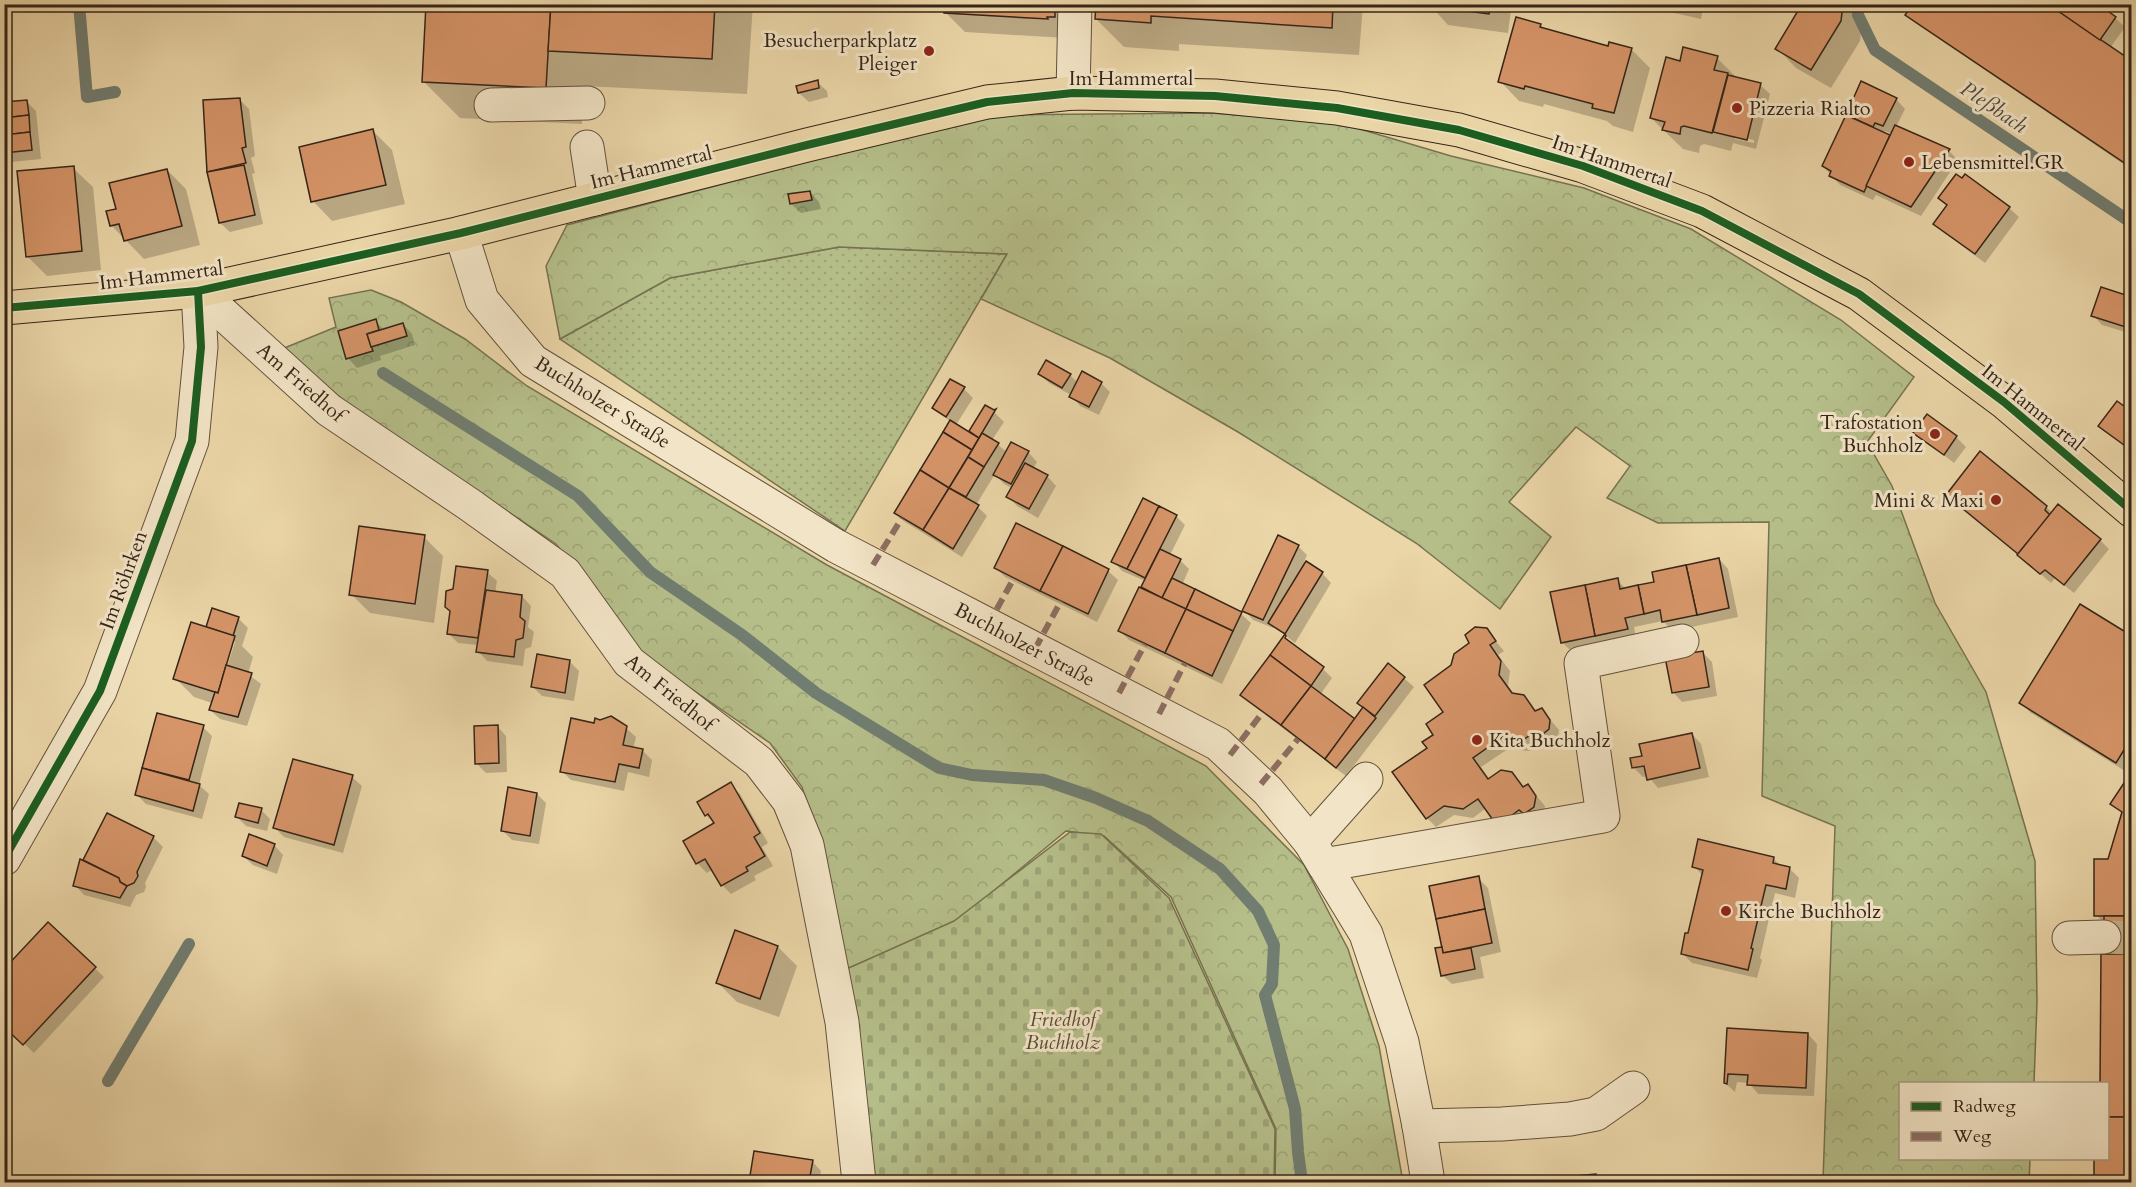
<svg xmlns="http://www.w3.org/2000/svg" width="2136" height="1187" viewBox="0 0 2136 1187" font-family="Cardo,serif">
<defs>
<pattern id="grass-dots" width="8" height="8" patternUnits="userSpaceOnUse" patternTransform="scale(1.5)"><rect width="8" height="8" fill="#b5be89"/><path d="M2 2h.1M6 6h.1" fill="none" stroke="#9ca376" stroke-width="1.8" stroke-linecap="round"/></pattern>
<pattern id="forest-crowns" width="20" height="18" patternUnits="userSpaceOnUse" patternTransform="scale(1.5)"><rect width="20" height="18" fill="#b5be89"/><path d="M2 6a3 3 0 1 1 6 0M12 15a3 3 0 1 1 6 0" fill="none" stroke="#9ca376"/></pattern>
<pattern id="cemetery-stones" width="16" height="16" patternUnits="userSpaceOnUse" patternTransform="scale(1.5)"><rect width="16" height="16" fill="#b5be89"/><path d="M2 7V4a2 2 0 0 1 4 0v3zM10 15v-3a2 2 0 0 1 4 0v3z" fill="#9ca376"/></pattern>
</defs>
<rect width="100%" height="100%" fill="#ebd6a8"/>
<filter id="stains"><feTurbulence type="fractalNoise" baseFrequency=".00333" numOctaves="4"/><feColorMatrix values="0 0 0 0 .2 0 0 0 0 .09 0 0 0 0 .02 0 0 0 .5 -.17"/></filter>
<radialGradient id="worn" r=".72"><stop offset=".6" stop-color="#630" stop-opacity="0"/><stop offset="1" stop-color="#630" stop-opacity=".3"/></radialGradient>
<path fill="url(#grass-dots)" stroke="#767250" stroke-width="1.5" d="M839,247L1007,254L845,531L560,339L670,278Z"/>
<g fill="url(#forest-crowns)" stroke="#767250" stroke-width="1.5">
<path d="M1211,113L1336,122L1451,156L1584,188L1691,229L1841,320L1914,377L1867,442L1892,486L1935,603L1986,692L2035,861L2037,1002L2034,1083L1900,1084V1158L2030,1159L2029,1182H1823L1835,826L1762,796L1769,522L1658,523L1607,498L1630,466L1576,427L1509,502L1551,537L1500,609L1416,543L1238,432L1110,358L981,299L1007,254L839,247L670,278L560,339L546,266L567,225L986,115Z"/>
<path d="M371,290L401,302L465,339L527,386L827,565L1206,766L1304,865L1348,949L1379,1046L1403,1182H1275L1276,1129L1171,897L1104,836L1066,831L956,922L842,971L826,862L802,787L770,743L645,657L556,544L367,417L277,351L336,327L329,298Z"/>
</g>
<path fill="url(#cemetery-stones)" stroke="#767250" stroke-width="1.5" d="M1070,832L1101,834L1169,898L1275,1129L1274,1182H872L842,971L954,921Z"/>
<g fill="#0003" fill-rule="evenodd">
<path d="M428,4H753L747,94L584,86L582,124L460,118L424,82Z"/>
<path d="M946,4H1068L1066,38L965,32L946,13Z"/>
<path d="M1097,4H1363L1359,55L1179,44V51L1124,47L1096,19Z"/>
<path d="M1429,4H1525L1524,12L1511,10L1508,33L1448,25Z"/>
<path d="M1662,4H1704L1701,19L1670,12Z"/>
<path d="M1803,4H1858L1857,18L1862,24L1860,41L1831,88L1796,68L1777,48Z"/>
<path d="M1907,15L2115,18L2125,27L2110,48L2132,63V170L1917,24Z"/>
<path d="M1540,25L1545,30L1609,47L1631,49L1650,68L1633,132L1613,126L1607,121L1544,104L1543,107L1519,101L1500,81Z"/>
<path d="M1717,58L1736,77V79L1760,85L1770,94L1756,149L1733,143L1731,151L1704,144L1700,146L1699,153L1683,149L1651,118L1681,63ZM1735,136L1754,140V143L1735,139Z"/>
<path d="M817,82L827,91L828,97L809,102L799,93Z"/>
<path d="M1862,83L1896,99L1905,109L1896,127L1949,151L1958,160L1921,216L1876,195L1873,200L1840,185L1823,166ZM1885,131L1892,134L1891,137L1883,134Z"/>
<path d="M239,99L249,109L255,156L251,158L255,173L252,174L263,224L230,232L220,223L209,172L205,101Z"/>
<path d="M26,101L36,111L41,159L11,162L4,155V103Z"/>
<path d="M373,131L392,150L405,204L332,221L313,201Z"/>
<path d="M73,168L93,187L101,270L47,276L27,256Z"/>
<path d="M167,170L186,189L200,245L144,259L111,225L117,210Z"/>
<path d="M810,192L819,202L821,209L801,213L791,204Z"/>
<path d="M1940,198L2009,208L2019,217L1985,263L1945,233L1935,224L1948,206Z"/>
<path d="M2132,298V334L2102,325L2093,315Z"/>
<path d="M375,321L384,330L403,324L412,334L415,345L380,356L381,360L357,368L348,358Z"/>
<path d="M1040,374L1070,375L1078,383H1101L1110,392L1099,415L1080,406L1071,395L1049,383Z"/>
<path d="M964,389L973,398L956,425L970,434L986,407L994,412L1004,422L992,440L1007,452H1028L1037,462L1033,469L1047,476L1056,486L1038,518L1017,506L1008,496L1012,488L1004,484L995,474L976,505L987,516L962,557L905,522L896,513L951,422L933,408Z"/>
<path d="M2132,414V451L2100,426Z"/>
<path d="M1927,416L1956,437L1966,447L1954,463L1915,433Z"/>
<path d="M1948,495L2046,507L2053,513L2100,540L2109,549L2074,593L2055,578L2051,583Z"/>
<path d="M1176,516L1185,525L1170,555L1180,560L1189,569L1182,585L1241,614L1251,623L1222,684L1129,640L1120,631L1145,581L1122,571L1113,561Z"/>
<path d="M1016,525L1108,571L1118,580L1097,622L1005,577L995,567Z"/>
<path d="M424,537L443,556L434,623L370,613L351,594Z"/>
<path d="M1298,546L1307,555L1304,562L1322,573L1331,583L1295,643L1274,626L1273,628L1253,620L1244,610Z"/>
<path d="M1719,559L1728,569L1738,617L1673,631L1663,621L1653,623L1634,627L1636,639L1572,652L1563,643L1617,580L1626,589L1656,583Z"/>
<path d="M487,572L497,581L495,593L522,596L531,606L528,627L534,632L531,647L525,649L523,666L487,661L478,651L479,645L458,643L448,633Z"/>
<path d="M238,618L248,628L242,646L253,657L248,674L261,684L247,726L220,719L210,710L212,703L194,697L175,678L212,631ZM232,641L235,642L227,667H224Z"/>
<path d="M1486,630L1504,651L1498,655L1510,671L1508,686L1515,695L1523,697L1537,712L1542,710L1559,730L1558,739L1548,746L1543,742L1529,751L1519,750L1514,745L1481,767L1490,780L1511,773L1524,788L1528,786L1545,806L1543,816L1513,830L1486,808L1473,818L1454,815L1436,827L1427,818L1429,749L1445,713L1452,666Z"/>
<path d="M2132,638V761L2125,771L2031,713L2021,703Z"/>
<path d="M1702,652L1712,662L1717,696L1682,702L1673,692Z"/>
<path d="M569,661L579,671L574,701L542,696L533,687Z"/>
<path d="M1389,665L1414,687L1346,776L1251,704L1242,694L1323,669L1332,678L1320,695L1355,721Z"/>
<path d="M158,715L203,727L212,736L199,785L209,794L202,819L146,804L137,795Z"/>
<path d="M497,726L506,736L507,772L486,773L476,763Z"/>
<path d="M626,728L636,737L633,749L643,751L652,760L649,777L628,772L624,791L571,780L562,771Z"/>
<path d="M1692,734L1701,744L1709,777L1658,788L1648,776L1643,777L1634,768L1643,757Z"/>
<path d="M2132,774V1182H2095V1158H2108L2105,924L2096,915L2109,860L2123,815L2112,803Z"/>
<path d="M352,777L362,786L343,853L284,837L275,828Z"/>
<path d="M730,784L740,794L768,843L762,847L773,866L754,876L756,880L731,894L722,885L713,869L707,873L697,863L685,841L715,824L706,815Z"/>
<path d="M537,794L546,803L539,844L512,840L502,830Z"/>
<path d="M261,810L270,819L267,831L246,826L237,817Z"/>
<path d="M108,815L154,838L163,847L145,883L146,887L144,892L136,895L130,907L84,895L75,885L84,862Z"/>
<path d="M274,845L283,855L277,874L253,865L243,856Z"/>
<path d="M1773,858L1782,867L1790,869L1799,878L1795,898L1775,893L1760,958L1762,960L1757,978L1692,963L1683,954L1689,935L1703,876L1694,866Z"/>
<path d="M1478,878L1488,888L1501,952L1480,957L1484,978L1452,984L1442,975L1437,949L1443,948Z"/>
<path d="M48,924L104,977L34,1053L10,1030L4,1036V971Z"/>
<path d="M778,947L797,966L779,1017L737,1002L718,983Z"/>
<path d="M1728,1030L1808,1034L1817,1044L1814,1096L1758,1094L1749,1083L1737,1082L1735,1092L1725,1083Z"/>
<path d="M755,1153L812,1161L821,1171L819,1182H750Z"/>
<path d="M1595,1175L1603,1182H1565V1178Z"/>
</g>
<g fill="none" stroke-linecap="round" stroke-linejoin="round">
<g stroke="#717d71" stroke-width="12">
<path d="M79,4L87,97L115,92"/>
<path d="M1857,4L1858,15L1875,50L2132,223"/>
<path d="M383,373L578,496L650,572L742,635L816,693L939,768L972,775L1044,780L1096,798L1148,821L1220,869L1258,911L1274,945L1272,984L1265,995L1295,1109L1298,1152L1302,1182"/>
<path d="M108,1081L189,944"/>
</g>
</g>
<g fill="#d69569" stroke="#362518" stroke-width="1.5">
<path d="M426,4H551L546,88L422,82Z"/>
<path d="M551,4H715L712,59L548,51Z"/>
<path d="M945,4H1048V8H1055V17H1047L1048,19L944,13Z"/>
<path d="M1096,4H1333L1332,28L1151,16V23L1095,19Z"/>
<path d="M1428,4H1491L1489,14L1427,6Z"/>
<path d="M1665,4H1693L1692,10Z"/>
<path d="M1802,4H1843L1841,21L1811,70L1775,49Z"/>
<path d="M1913,4H2048L2132,61V168L1905,15Z"/>
<path d="M2048,4H2098L2116,17L2100,40Z"/>
<path d="M1516,17L1541,24L1540,27L1608,46L1609,42L1632,48L1614,113L1592,108L1593,104L1525,86L1524,89L1498,82Z"/>
<path d="M1683,47L1718,56L1714,70L1728,73L1712,133L1684,126L1681,127L1680,134L1662,130L1665,122L1650,118L1666,57L1680,61Z"/>
<path d="M1728,75L1761,83L1747,140L1713,132Z"/>
<path d="M818,80L819,88L798,93L796,86Z"/>
<path d="M1861,81L1897,98L1883,126L1875,123L1873,127L1846,115Z"/>
<path d="M240,98L246,147L242,148L246,163L207,172L203,100Z"/>
<path d="M27,100L29,115L4,118V102Z"/>
<path d="M29,115L30,132L4,135V118Z"/>
<path d="M1846,115L1890,135L1864,192L1829,176L1831,171L1822,166Z"/>
<path d="M1895,125L1950,149L1911,207L1866,186Z"/>
<path d="M373,129L386,185L311,202L299,147Z"/>
<path d="M30,132L32,150L4,153V135Z"/>
<path d="M244,165L255,215L219,223L207,172Z"/>
<path d="M74,166L82,251L26,257L17,171Z"/>
<path d="M167,169L182,226L124,241L119,224L110,226L106,211L116,209L109,183Z"/>
<path d="M1956,174L1962,178L1965,174L2010,207L1975,254L1933,224L1947,205L1938,198Z"/>
<path d="M810,191L812,200L790,204L788,194Z"/>
<path d="M2101,287L2132,297V329L2091,316Z"/>
<path d="M376,319L379,330L367,334L373,351L346,359L338,331Z"/>
<path d="M403,323L407,336L371,347L367,334Z"/>
<path d="M1046,360L1071,374L1062,388L1038,374Z"/>
<path d="M1082,371L1102,382L1089,407L1069,397Z"/>
<path d="M950,379L965,387L946,417L932,408Z"/>
<path d="M2117,401L2132,412V435L2124,445L2098,426Z"/>
<path d="M985,405L994,410L996,409L979,438L969,431Z"/>
<path d="M1927,414L1957,436L1944,455L1913,433Z"/>
<path d="M950,420L979,438L972,450L943,432Z"/>
<path d="M943,432L972,450L949,488L920,470Z"/>
<path d="M982,433L999,443L984,467L968,457Z"/>
<path d="M1011,442L1029,451L1011,484L993,475Z"/>
<path d="M1980,451L2047,506L2045,510L2050,515L2018,554L1946,495Z"/>
<path d="M968,457L984,467L966,497L949,488Z"/>
<path d="M1025,463L1048,475L1029,509L1006,497Z"/>
<path d="M920,470L949,488L923,530L894,513Z"/>
<path d="M949,488L979,505L953,549L923,530Z"/>
<path d="M1143,498L1159,506L1127,569L1111,562Z"/>
<path d="M2058,504L2101,539L2064,585L2045,570L2040,574L2017,555Z"/>
<path d="M1159,506L1177,515L1145,578L1127,569Z"/>
<path d="M1016,523L1063,546L1040,591L994,568Z"/>
<path d="M359,526L425,535L415,604L349,595Z"/>
<path d="M1278,535L1299,545L1263,620L1242,611Z"/>
<path d="M1063,546L1109,569L1088,614L1040,591Z"/>
<path d="M1160,549L1181,559L1162,598L1141,587Z"/>
<path d="M1719,558L1729,608L1697,615L1686,565Z"/>
<path d="M1306,561L1323,572L1285,634L1268,623Z"/>
<path d="M1686,565L1697,615L1662,622L1660,610L1644,614L1638,585L1654,582L1652,572Z"/>
<path d="M456,566L488,570L478,638L447,634L450,611L445,607L446,591L453,589Z"/>
<path d="M1172,578L1195,589L1186,609L1162,598Z"/>
<path d="M1618,578L1620,589L1638,585L1644,614L1625,618L1628,629L1595,636L1585,585Z"/>
<path d="M1585,585L1595,636L1561,643L1550,592Z"/>
<path d="M1139,587L1186,609L1165,653L1118,631Z"/>
<path d="M1195,589L1242,612L1233,631L1186,609Z"/>
<path d="M486,590L522,595L520,617L525,621L523,638L516,640L514,657L476,652Z"/>
<path d="M2080,604L2132,636V737L2116,763L2019,703Z"/>
<path d="M212,608L239,617L233,636L206,627Z"/>
<path d="M1186,609L1233,631L1212,676L1165,653Z"/>
<path d="M191,622L235,636L218,693L173,679Z"/>
<path d="M1475,627L1487,628L1496,641L1490,645L1501,661L1499,675L1512,693L1524,695L1535,711L1542,708L1550,720L1549,729L1538,738L1533,733L1519,743L1508,741L1504,736L1473,758L1488,779L1501,770L1512,772L1523,787L1528,784L1536,796L1534,807L1524,814L1519,810L1503,822L1493,820L1478,799L1463,809L1444,806L1426,819L1392,772L1427,748L1422,742L1433,735L1426,724L1443,712L1424,685L1451,665L1454,654L1469,643L1465,635Z"/>
<path d="M1285,634L1286,636L1285,638L1324,667L1311,686L1270,655Z"/>
<path d="M1703,651L1709,687L1672,693L1665,657Z"/>
<path d="M537,654L570,660L565,693L531,687Z"/>
<path d="M1270,655L1311,686L1281,725L1240,695Z"/>
<path d="M1388,663L1405,677L1375,716L1357,703Z"/>
<path d="M226,665L252,673L238,717L209,710L215,692L218,693Z"/>
<path d="M1311,686L1355,719L1325,759L1281,725Z"/>
<path d="M1363,707L1376,718L1336,768L1325,759Z"/>
<path d="M157,713L204,725L189,780L142,768Z"/>
<path d="M611,716L627,726L623,745L643,749L639,768L619,764L615,782L560,772L571,718L594,723L595,718L600,720Z"/>
<path d="M498,725L499,763L475,764L474,726Z"/>
<path d="M1692,733L1700,768L1647,780L1644,766L1632,768L1630,758L1642,756L1639,744Z"/>
<path d="M293,759L353,775L334,845L273,828Z"/>
<path d="M142,768L200,784L193,811L135,795Z"/>
<path d="M2132,771V916H2094V859H2108L2122,812L2110,804Z"/>
<path d="M731,782L760,833L754,837L765,856L746,867L748,871L721,886L705,859L696,864L683,841L714,823L708,814L705,816L697,802Z"/>
<path d="M508,787L537,793L530,836L501,831Z"/>
<path d="M239,803L262,808L258,823L235,817Z"/>
<path d="M107,813L154,836L137,872L138,876L134,883L127,886L120,882L119,878L83,860Z"/>
<path d="M249,834L275,844L267,866L242,856Z"/>
<path d="M1698,839L1774,857L1773,863L1790,867L1786,889L1766,885L1751,948L1753,949L1748,970L1681,954L1685,933H1688L1703,870L1692,867Z"/>
<path d="M80,859L119,878L120,882L127,886L120,898L73,886Z"/>
<path d="M1479,876L1485,909L1436,919L1429,886Z"/>
<path d="M1485,909L1492,943L1443,953L1436,919Z"/>
<rect x="2104" y="916" width="28" height="38"/>
<path d="M48,922L96,967L23,1045L4,1027V969Z"/>
<path d="M735,930L778,946L760,999L716,983Z"/>
<path d="M1442,947L1443,953L1471,948L1475,969L1441,976L1435,948Z"/>
<path d="M2101,954H2132V1117H2108V1084H2100Z"/>
<path d="M1727,1028L1808,1033L1806,1088L1747,1085L1748,1075L1728,1074L1727,1084L1724,1083Z"/>
<path d="M2108,1117H2132V1182H2094V1158H2108Z"/>
<path d="M754,1151L813,1160L809,1182H749Z"/>
<path d="M1596,1174L1597,1182H1564L1563,1177Z"/>
</g>
<g fill="none" stroke-linecap="round" stroke-linejoin="round">
<path stroke="#c7b38b" stroke-width="33" stroke-dasharray="33 16" stroke-linecap="butt" d="M2104,937L2132,938"/>
<defs>
<g id="minor">
<path d="M1073,93L1075,4"/>
<path d="M491,105L588,103"/>
<path d="M587,147L595,199"/>
<path d="M461,233L482,300L533,361L836,546L1218,744L1268,791L1310,842L1366,934L1402,1042L1419,1126L1428,1182"/>
<path d="M198,291L329,410L470,505L565,573L629,662L759,762L789,801L807,845L842,1022L859,1182"/>
<path d="M1310,842L1366,779"/>
<path d="M4,859L100,691L192,441L201,347L198,291"/>
<path d="M1324,865L1603,816L1581,663L1682,641"/>
<path d="M2069,938L2104,937"/>
<path d="M1419,1126L1502,1124L1570,1119L1596,1114L1633,1088"/>
</g>
<path id="major" d="M4,308L198,291L461,233L807,145L987,102L1073,93L1215,96L1337,108L1459,130L1583,166L1702,211L1859,294L2004,402L2132,511"/>
</defs>
<use href="#minor" stroke="#63513c" stroke-width="35"/>
<use href="#major" stroke="#362518" stroke-width="35"/>
<use href="#minor" stroke="#f2e4c6" stroke-width="33"/>
<use href="#major" stroke="#ebd6a8" stroke-width="33"/>
<g stroke="#8d6e63" stroke-width="6" stroke-dasharray="12 6" stroke-linecap="butt">
<path d="M873,565L902,518"/>
<path d="M988,625L1014,578"/>
<path d="M1035,649L1061,601"/>
<path d="M1119,693L1145,644"/>
<path d="M1159,714L1185,663"/>
<path d="M1230,755L1263,712"/>
<path d="M1261,784L1298,739"/>
</g>
<defs>
<g id="cycleway">
<path d="M4,308L198,291L461,233L807,145L987,102L1073,93L1215,96L1337,108L1459,130L1583,166L1702,211L1859,294L2004,402L2132,511"/>
<path d="M4,859L100,691L192,441L201,347L198,291"/>
</g>
</defs>
<use href="#cycleway" stroke="#f2e4c6" stroke-width="11"/>
<use href="#cycleway" stroke="#1b5e20" stroke-width="8"/>
</g>
<g fill="#8f2418" stroke="#f2e4c6" stroke-width="2">
<circle cx="929" cy="51" r="6"/>
<circle cx="1737" cy="108" r="6"/>
<circle cx="1909" cy="162" r="6"/>
<circle cx="1935" cy="434" r="6"/>
<circle cx="1996" cy="500" r="6"/>
<circle cx="1477" cy="740" r="6"/>
<circle cx="1726" cy="911" r="6"/>
</g>
<g text-anchor="middle" stroke-width="6" stroke-linejoin="round" paint-order="stroke">
<g font-size="20" fill="#362518" stroke="#f2e4c6" text-anchor="start">
<text x="917" y="47" text-anchor="end">Besucherparkplatz<tspan x="917" dy="23">Pleiger</tspan></text>
<text x="1749" y="115">Pizzeria Rialto</text>
<text x="1921" y="169">Lebensmittel.GR</text>
<text x="1923" y="429" text-anchor="end">Trafostation<tspan x="1923" dy="23">Buchholz</tspan></text>
<text x="1984" y="507" text-anchor="end">Mini &amp; Maxi</text>
<text x="1489" y="747">Kita Buchholz</text>
<text x="1738" y="918">Kirche Buchholz</text>
</g>
<g font-size="20" fill="#362518" stroke="#f2e4c6">
<text x="1131" y="85">Im Hammertal</text>
<text transform="translate(1612 161) rotate(19)" y="7">Im Hammertal</text>
<text transform="translate(651 167) rotate(-14)" y="7">Im Hammertal</text>
<text transform="translate(161 275) rotate(-7)" y="7">Im Hammertal</text>
<text transform="translate(301 382) rotate(41)" y="7">Am Friedhof</text>
<text transform="translate(603 402) rotate(32)" y="7">Buchholzer Straße</text>
<text transform="translate(2033 407) rotate(39)" y="7">Im Hammertal</text>
<text transform="translate(123 580) rotate(-70)" y="7">Im Röhrken</text>
<text transform="translate(1025 644) rotate(28)" y="7">Buchholzer Straße</text>
<text transform="translate(670 692) rotate(39)" y="7">Am Friedhof</text>
</g>
<g font-size="20" font-style="italic" fill="#564b34" stroke="#f2e4c6">
<text x="1063" y="1026">Friedhof<tspan x="1063" dy="23">Buchholz</tspan></text>
</g>
<g font-size="21" font-style="italic" fill="#4f4a3d" stroke="#f2e4c6">
<text transform="translate(1994 107) rotate(34)" y="7">Pleßbach</text>
</g>
</g>
<rect width="2136" height="1187" fill="none" stroke="#ebd6a8" stroke-width="24"/>
<rect x="6" y="6" width="2124" height="1175" fill="none" stroke="#362518" stroke-width="3"/>
<rect x="12" y="12" width="2112" height="1163" fill="none" stroke="#362518" stroke-width="1.5"/>
<rect x="1899" y="1082" width="210" height="78" fill="#f2e4c6" stroke="#a79880" stroke-width="1.5"/>
<rect x="1911" y="1102" width="30" height="9" fill="#1b5e20" stroke="#a79880" stroke-width="1.5"/>
<text x="1953" y="1112" font-size="18" fill="#362518">Radweg</text>
<rect x="1911" y="1132" width="30" height="9" fill="#8d6e63" stroke="#a79880" stroke-width="1.5"/>
<text x="1953" y="1142" font-size="18" fill="#362518">Weg</text>
<rect width="100%" height="100%" filter="url(#stains)"/>
<rect width="100%" height="100%" fill="url(#worn)"/>
</svg>
